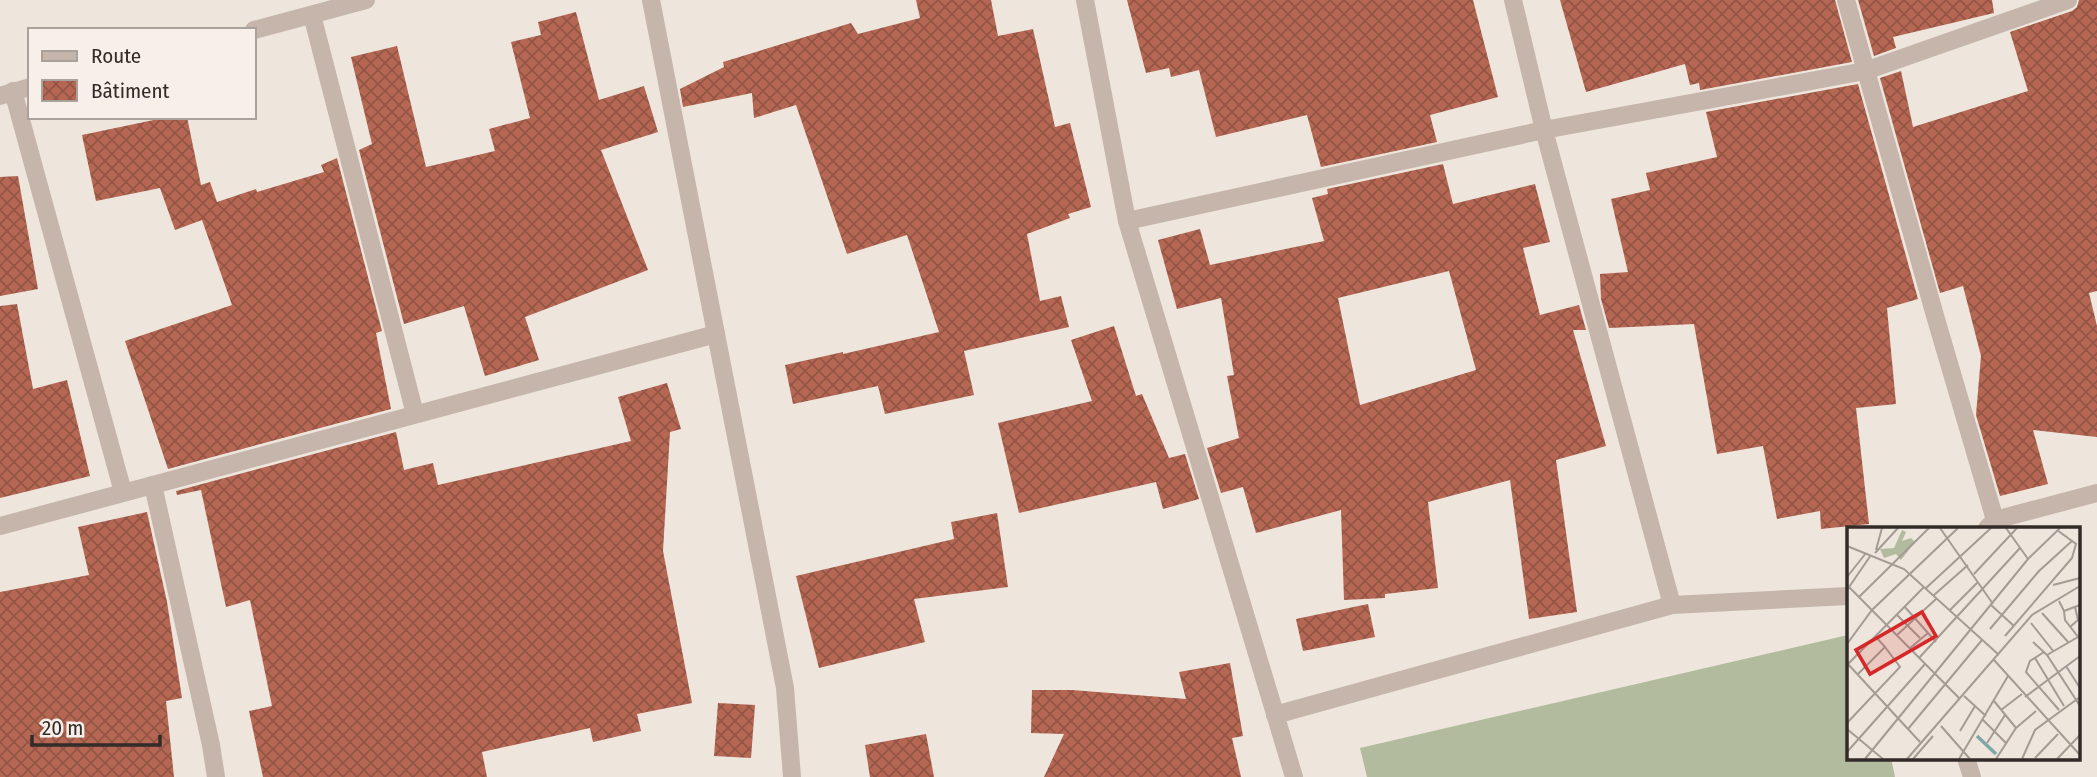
<svg xmlns="http://www.w3.org/2000/svg" width="2097" height="777" viewBox="0 0 2097 777" font-family="'Fira Sans Condensed',sans-serif">
<defs>
<pattern id="building-cross-hatch" width="8" height="8" patternUnits="userSpaceOnUse" patternTransform="scale(1.75)"><rect width="8" height="8" fill="#b56753"/><path d="M0 0l8 8M0 8l8-8" fill="none" stroke="#945545"/></pattern>
</defs>
<rect width="100%" height="100%" fill="#eee5dc"/>
<path fill="#b2bb9e" d="M1848,635V758H1891L1895,777H1367L1360,748Z"/>
<g fill="url(#building-cross-hatch)" fill-rule="evenodd">
<path d="M916,0H991L998,36L1033,29L1055,127L1070,123L1091,207L1068,214L1070,218L1027,234L1040,301L1061,296L1069,327L964,351L974,395L885,414L878,386L793,404L785,365L843,352V354L939,332L907,235L847,254L796,105L754,118L752,93L683,107L680,89L724,67L723,62L851,23L858,34L920,18Z"/>
<path d="M1127,0H1473L1498,97L1430,115L1437,142L1321,167L1307,115L1216,137L1199,70L1171,77L1169,68L1146,73Z"/>
<path d="M1560,0H1835L1852,62L1700,90L1699,83L1690,85L1685,64L1586,92Z"/>
<path d="M1858,0H1992L1994,13L1893,37L1896,48L1874,56Z"/>
<path d="M2079,0H2097V291L2089,293L2097,326V437L2033,430L2048,484L2000,496L1976,415L1981,356L1963,286L1940,293L1880,78L1901,71L1913,127L2028,91L2010,32L2072,11L2077,7Z"/>
<path d="M576,12L599,100L644,86L658,132L601,150L648,270L525,317L539,360L485,376L464,306L404,324L359,150L372,144L351,57L397,46L426,167L495,151L489,129L530,118L511,42L541,35L538,22Z"/>
<path d="M1858,84L1918,299L1887,308L1896,404L1856,408L1869,524L1821,529L1820,511L1777,519L1763,446L1717,454L1694,324L1609,328L1601,299L1600,274L1628,272L1611,199L1650,190L1646,173L1717,157L1706,112Z"/>
<path d="M168,117H187L201,185L210,182L217,202L256,189L257,192L324,172L321,165L337,158L382,331L376,333L391,409L168,469L125,341L232,305L202,220L175,230L160,188L96,201L82,135Z"/>
<path d="M1443,164L1453,204L1535,184L1550,242L1523,248L1540,315L1579,305L1586,330H1573L1606,446L1556,460L1577,612L1529,619L1510,480L1428,502L1438,588L1385,594V598L1344,600L1341,510L1256,533L1243,487L1221,493L1207,448L1239,438L1227,376L1234,375L1221,298L1177,309L1158,240L1200,229L1210,265L1324,241L1312,198L1328,194L1327,189ZM1449,271L1476,370L1360,405L1338,298Z"/>
<path d="M18,176L38,289L0,296V177Z"/>
<path d="M17,304L33,389L67,380L90,476L0,498V306Z"/>
<path d="M1114,326L1136,396L1142,394L1169,458L1185,454L1199,499L1163,509L1156,482L1019,513L998,423L1092,401L1071,340Z"/>
<path d="M667,383L681,429L670,432L663,551L692,703L637,714L641,731L593,742L590,728L482,752L487,777H263L249,711L272,706L250,600L226,607L201,490L177,495L176,491L396,432L404,470L433,463L438,485L631,441L618,397Z"/>
<path d="M147,512L167,602L182,698L166,701L174,777H0V592L89,575L78,527Z"/>
<path d="M997,513L1008,587L914,599L925,642L819,668L796,576L954,539L951,522Z"/>
<path d="M1368,604L1375,637L1303,651L1296,619Z"/>
<path d="M1230,663L1243,736L1232,738L1241,777H1044L1064,734L1031,733L1032,690H1072L1186,699L1179,672Z"/>
<path d="M718,703L755,705L751,758L714,756Z"/>
<path d="M926,734L934,777H870L865,745Z"/>
</g>
<g fill="none" stroke-linecap="round" stroke-linejoin="round">
<path stroke="#c5b5aa" stroke-width="18" d="M153,485L211,745L216,777"/>
<g stroke="#c5b5aa" stroke-width="18">
<path d="M1085,0L1127,221L1294,777"/>
<path d="M1513,0L1544,130L1672,605"/>
<path d="M1846,0L1936,319L1995,520L1987,528"/>
<path d="M312,15L415,414"/>
<path d="M254,30L366,0"/>
<path d="M13,91L123,492"/>
<path d="M0,96L30,87"/>
<path d="M1127,221L1544,130L1865,71L2068,0"/>
<path d="M716,334L785,688L792,777"/>
<path d="M1995,520L2097,493"/>
<path d="M0,526L716,334L651,0"/>
<path d="M1275,715L1672,605L1848,596"/>
<path d="M1966,758L1972,777"/>
</g>
</g>
<g transform="translate(1847 527)">
<rect width="233" height="233" fill="#eee5dc"/>
<path d="M55,3L59,5L55,14L64,11L68,15L54,33L49,27L37,31L33,22L47,21Z" fill="#b2bb9e"/>
<path fill="none" stroke="#7fa7a7" stroke-width="3.5" d="M130,209L149,227"/>
<path fill="none" stroke="#a39b94" stroke-width="2" d="M93,1L146,77M159,1L181,32M0,19L57,42L152,128M29,23L35,1M28,26L51,1M127,47L170,1M0,50L19,26M206,58L233,51M2,60L112,171M79,61L144,1M0,63L24,28M87,68L121,38M12,70L82,1M212,74L217,84L233,78M144,78L167,99M57,79L89,115M103,83L131,55M217,84L218,93L232,111M195,86L222,116M49,87L73,111M184,96L207,125M223,100L231,93L228,80M143,102L192,44L225,14M49,109L89,72M158,109L225,31L229,17L210,3M186,115L200,128L233,179M0,117L25,83L111,1M62,122L81,106M197,125L183,134L179,145L212,183M200,128L231,110M72,131L173,21M188,131L217,179M147,133L233,228M0,136L73,215M1,137L77,60M219,139L233,161M11,147L38,120L28,109M117,169L139,189M178,170L233,129M147,174L169,201M154,183L175,167M136,193L159,216M0,196L53,140L38,120M94,199L123,232M0,202L36,232M61,202L135,113M113,204L128,179M140,216L158,188M0,225L78,137M188,231L211,207M18,232L181,32L213,1M60,232L185,88L233,59M66,232L86,209M112,232L161,149M149,232L169,201L189,184M175,232L188,203L233,170M210,232L233,208"/>
<path fill="#d62828" fill-opacity="0.15" stroke="#d62828" stroke-width="3.5" d="M75,85L89,109L23,147L9,123Z"/>
<rect width="233" height="233" fill="none" stroke="#332b28" stroke-width="3.5"/>
</g>
<rect x="28" y="28" width="228" height="91" fill="#f7efe8" stroke="#a9a19b" stroke-width="2"/>
<rect x="42" y="51" width="35" height="10" fill="#c5b5aa" stroke="#a9a19b" stroke-width="2"/>
<text x="91" y="63" font-size="21" fill="#332b28">Route</text>
<rect x="42" y="80" width="35" height="21" fill="url(#building-cross-hatch)" stroke="#a9a19b" stroke-width="2"/>
<text x="91" y="98" font-size="21" fill="#332b28">Bâtiment</text>
<path d="M32 735v10h128v-10" fill="none" stroke="#332b28" stroke-width="3.5"/>
<text x="42" y="735" font-size="21" fill="#332b28" stroke="#f7efe8" stroke-width="5" paint-order="stroke">20 m</text>
</svg>
